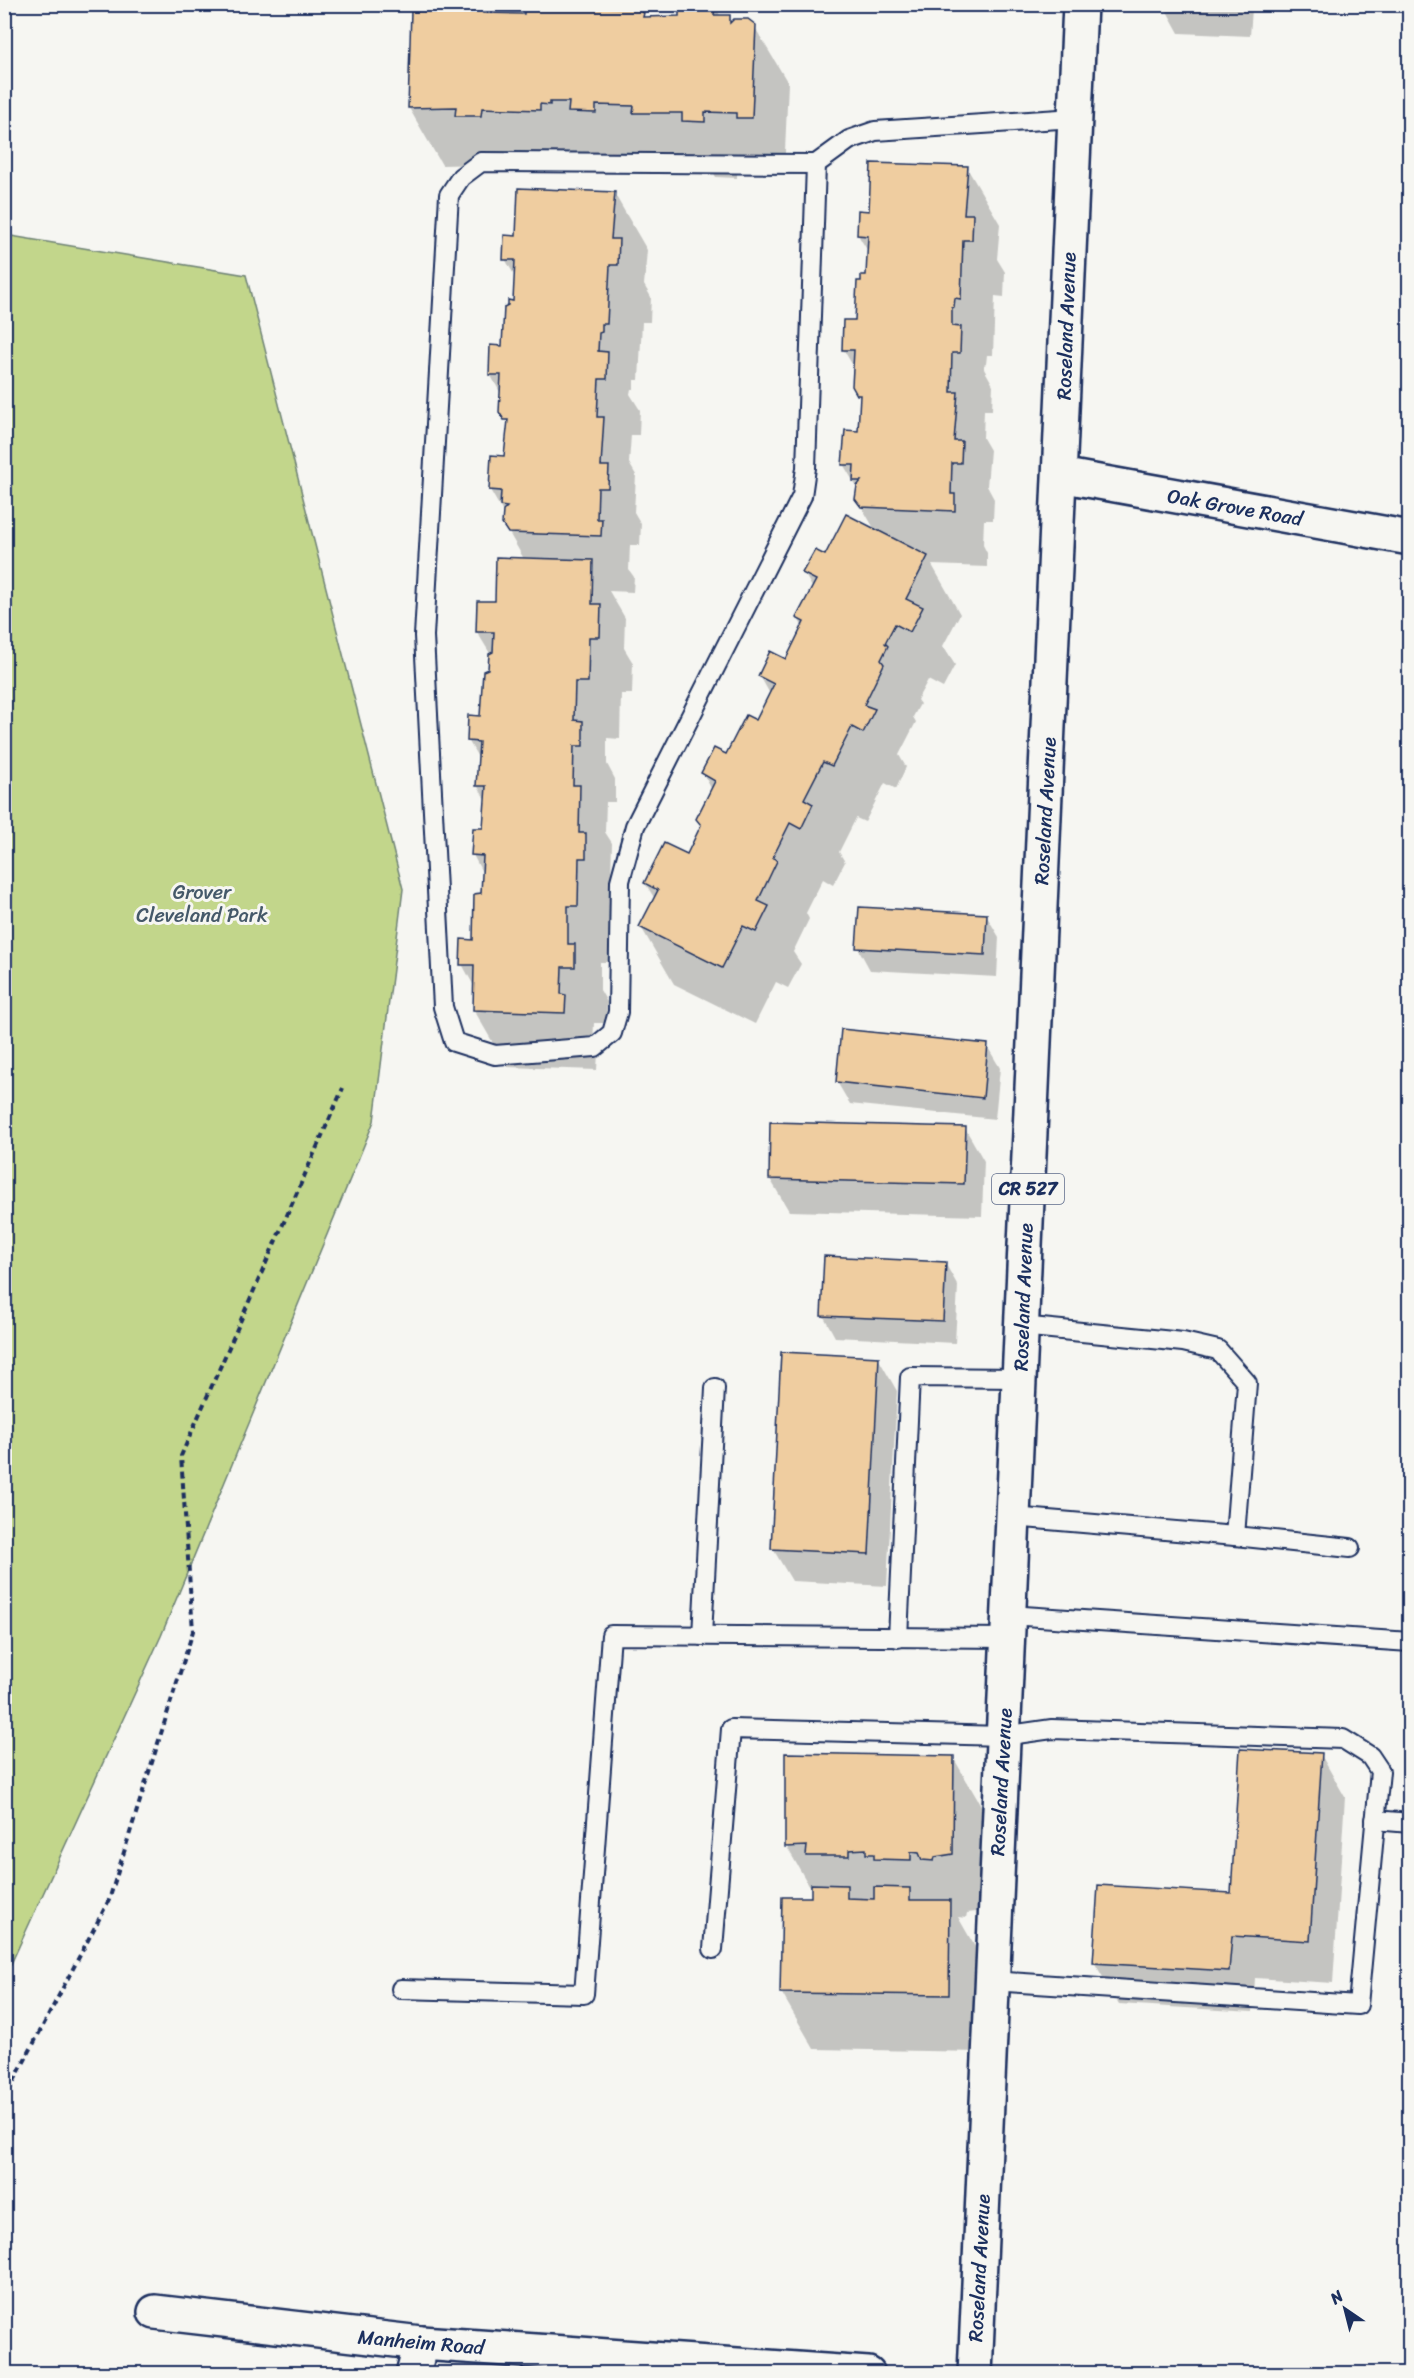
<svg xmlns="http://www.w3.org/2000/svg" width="1414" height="2378" viewBox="0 0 1414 2378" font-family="Sriracha,sans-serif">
<rect width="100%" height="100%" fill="#f6f6f2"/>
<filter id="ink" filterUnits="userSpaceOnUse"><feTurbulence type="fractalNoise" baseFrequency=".0167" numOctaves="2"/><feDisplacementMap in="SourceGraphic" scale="12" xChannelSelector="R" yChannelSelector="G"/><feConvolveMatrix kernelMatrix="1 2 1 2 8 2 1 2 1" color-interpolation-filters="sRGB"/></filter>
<g filter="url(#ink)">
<path fill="#c2d68b" stroke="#6e8274" stroke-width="1.5" d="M5,235L246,275L403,889L374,1121L161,1636L5,1977Z"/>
<g fill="#0003">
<path d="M375,4H484L490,15L525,16L571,4H603L606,9L642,14L645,18H681L714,4L721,17H729L732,23L754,26L788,83L784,174H770L767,169H737V178L716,177L712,170L514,164L513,173H490L484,164L442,165L409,108L412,12L460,14V9Z"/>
<path d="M1163,4H1272V10L1252,9L1250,36L1179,33Z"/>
<path d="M967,168L1000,224L997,259L1005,272L1004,297L995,296L993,355H987L986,364L984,365V369L993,385L992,410H984L983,438L990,450L987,486L994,499L993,520H984L983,545L987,553V567L932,565L960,614L943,646L955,665L943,688L928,680L917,700L920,704L913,717L916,722L899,755L906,767L896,789L885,783L865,822L856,818L839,852L845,862L833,885L823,879L806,913L809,919L793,952L801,964L788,988L776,982L755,1024L674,984L641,927L655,899L645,883L687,856L702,827L697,819L712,790L703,773L727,756L756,722L770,694L760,676L786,661L803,628L798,618L813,589L804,573L825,557L875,530L857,499L858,489L843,464L859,433L862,400L854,386L855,369L843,349L857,322L868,276L869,253L858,235L871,212Z"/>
<path d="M614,193L647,250L644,285L651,297L650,322H642L639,380H634V389H631L630,394L640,410L639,435H631L629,463L636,475L634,512L641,524L640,545H630L629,570L634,577L633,592L609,591L625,618L624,648L633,663L632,694H621L620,739L607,738V764L615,779V802H606L605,832L612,843L611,878L618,891L611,915L610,962H600V990L607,1002L606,1023H594L593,1045L598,1053L597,1070L507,1067L474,1010L475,988L462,964L474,942L483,874L473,855L484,830L486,801L477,785L479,759L468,740L482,718L491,655L477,632L524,559L504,524V514L490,490L506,458L509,425L501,412V394L490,374L504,347L515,302L516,278L505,259L517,237Z"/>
<path d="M986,915L999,937L997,977L870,970L858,948Z"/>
<path d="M987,1046L1000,1068L995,1119L850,1104L837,1082Z"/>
<path d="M965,1128L984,1161L982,1216L789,1211L770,1179Z"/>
<path d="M945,1263L958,1286L955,1343L835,1337L823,1315Z"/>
<path d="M878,1358L897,1391L887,1586L792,1581L773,1549Z"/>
<path d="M1321,1755L1345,1797L1333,1983L1255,1978L1253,2012L1119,2004L1094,1962L1233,1895Z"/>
<path d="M953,1757L986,1814L985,1911L967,1913L966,1918L958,1917L982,1959L981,2052L814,2049L781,1992L812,1898V1891L787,1847Z"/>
</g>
<g fill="#efcda0" stroke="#1b2f5e" stroke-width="1.5">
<path d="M459,4H484L483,13L524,14V8L529,9L531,5L599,4V7L635,8L644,13L643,17L679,16V4H715L714,15H730V23L734,19H748L756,25L752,118H736V113L705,112V122L682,121V113H633L634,106L596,105V113L568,112L569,102H550V105L540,104V110L482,108L481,116H455L456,107L408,108L411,11L458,12Z"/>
<path d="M871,163L968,166L964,214H973L972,240H963L961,299L955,298L954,307L952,308V326L961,327L960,353H952L951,392H958L954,441H962L961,463H952L951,494H955V511L861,507L855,499L857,486L861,481H853L854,465H842L845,430L858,431L860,395H857L852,386L854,350H842L843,320H855L857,281H861V275H866L868,236L857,235L858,210L869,211Z"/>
<path d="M518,188L615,192L611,239H619L618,265H610L607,324H602V332L599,333L598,351L608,352L607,379H599L597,417H604L601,466H609L608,488H598L597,519H602L601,536L508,533L502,524L503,511L507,507L500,506L501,491L489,490L491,455L504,456L508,420H504L499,412L501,375H489L490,345L502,346L504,307L508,305V300L513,301L515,260H503L504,235L516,236Z"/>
<path d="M846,514L928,556L906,599L923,607L910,632L895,624L885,643L888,646L881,660L884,664L864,705L875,709L863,733L852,727L832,766L823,762L804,799L813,804L801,829L790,823L773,857L777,861L758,901L769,906L756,932L743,926L722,968L639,927L658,890L644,883L664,843L687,854L701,825L696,819L715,781L701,773L714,748L726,754L746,715L756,720L774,684L758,676L770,651L786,659L804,622L796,618L816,580L802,573L815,550L825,555Z"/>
<path d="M496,557L593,560L592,604H601L600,637H589L588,682H575L574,720L583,721V746H574L573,785H580L579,833H586V858H579L578,906H568V944H575V967H562L561,994L566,995L565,1013L473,1010L474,965H460L461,939L473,940L474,894L481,893L483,856L471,855L473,828H483L486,786H476L479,742L467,741L468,715L480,716L483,671L488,669L489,654L493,652L494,632H476L477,601H495Z"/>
<path d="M859,907L987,914L985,955L856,948Z"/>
<path d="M841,1029L988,1044L983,1098L836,1082Z"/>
<path d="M770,1122L966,1127L964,1184L769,1179Z"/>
<path d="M824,1256L946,1262L943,1321L821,1316Z"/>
<path d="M781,1352L879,1357L869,1554L771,1549Z"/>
<path d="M1240,1749L1322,1753L1310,1941L1232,1936L1229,1971L1093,1963L1098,1885L1231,1893Z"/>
<path d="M785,1753L954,1756L953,1854L935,1857L934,1861L922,1860L919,1853L911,1852V1860L874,1859V1854H866V1849L849,1850V1856H806L807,1846L785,1847Z"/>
<path d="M811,1884L847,1885V1898L874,1899V1887L910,1888V1900H950L949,1995L780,1993L782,1897H811Z"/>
</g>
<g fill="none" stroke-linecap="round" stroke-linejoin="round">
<defs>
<g id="service">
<path d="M481,162L816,164L806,468L802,496L635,826L620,881L618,1012L612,1033L595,1047L495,1055L454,1042L443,1007L424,636L449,195L461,177Z"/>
<path d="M816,164L849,140L875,131L1075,118"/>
<path d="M1013,1517L1235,1536L1247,1383L1218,1350L1183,1342L1021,1326"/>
<path d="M1235,1536L1350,1548"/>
<path d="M1009,1615L1410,1642"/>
<path d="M702,1636L715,1388"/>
<path d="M898,1638L910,1377L1020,1378"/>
<path d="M1375,1820L1410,1823"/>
<path d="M713,1949L731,1729L1003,1736L1052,1729L1343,1739L1370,1756L1380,1771L1358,2005L992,1981"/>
<path d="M401,1989L584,1994L611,1635L1008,1638"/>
</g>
<g id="minor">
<path d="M1060,475L1410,538"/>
<path d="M155,2312L421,2343L868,2374"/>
<path d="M413,2374L421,2343"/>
</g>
<path id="primary" d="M975,2374L1080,4"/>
</defs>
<use href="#service" stroke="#1b2f5e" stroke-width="22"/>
<use href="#minor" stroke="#1b2f5e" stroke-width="38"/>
<use href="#primary" stroke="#1b2f5e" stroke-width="38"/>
<path stroke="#1b2f5e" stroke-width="4" stroke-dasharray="6 4.5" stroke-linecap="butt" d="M4,2100L109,1900L193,1631L181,1456L343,1088"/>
<use href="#service" stroke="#f6f6f2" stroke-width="18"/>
<use href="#minor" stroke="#f6f6f2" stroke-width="33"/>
<use href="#primary" stroke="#f6f6f2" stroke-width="33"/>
</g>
</g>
<g text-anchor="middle" stroke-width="6" stroke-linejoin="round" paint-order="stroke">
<rect fill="#f6f6f2" stroke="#5d6b8a" stroke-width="1.5" x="992" y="1174" width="72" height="30" rx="4.5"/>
<g font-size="18" font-weight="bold" fill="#1b2f5e">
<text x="1028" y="1195">CR 527</text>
</g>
<g font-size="20" fill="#1b2f5e" stroke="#f6f6f2">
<text transform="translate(1066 326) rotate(-88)" y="7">Roseland Avenue</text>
<text transform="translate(1235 507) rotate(10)" y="7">Oak Grove Road</text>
<text transform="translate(1045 811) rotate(-87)" y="7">Roseland Avenue</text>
<text transform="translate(1023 1297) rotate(-88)" y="7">Roseland Avenue</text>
<text transform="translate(1001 1782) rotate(-87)" y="7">Roseland Avenue</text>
<text transform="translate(979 2268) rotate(-87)" y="7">Roseland Avenue</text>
<text transform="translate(421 2342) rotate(5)" y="7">Manheim Road</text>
</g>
<g font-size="20" fill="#455969" stroke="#f6f6f2">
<text x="202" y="899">Grover<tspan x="202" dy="23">Cleveland Park</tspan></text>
</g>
</g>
<rect width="1414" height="2378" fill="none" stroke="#f6f6f2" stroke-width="24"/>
<rect x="12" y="12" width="1390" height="2354" fill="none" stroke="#1b2f5e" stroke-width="2" filter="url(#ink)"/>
<g transform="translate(1345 2309) rotate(325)" stroke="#f6f6f2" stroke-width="4.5" paint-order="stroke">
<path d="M0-4.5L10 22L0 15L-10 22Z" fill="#1b2f5e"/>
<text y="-9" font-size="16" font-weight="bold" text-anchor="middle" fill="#1b2f5e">N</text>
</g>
</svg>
